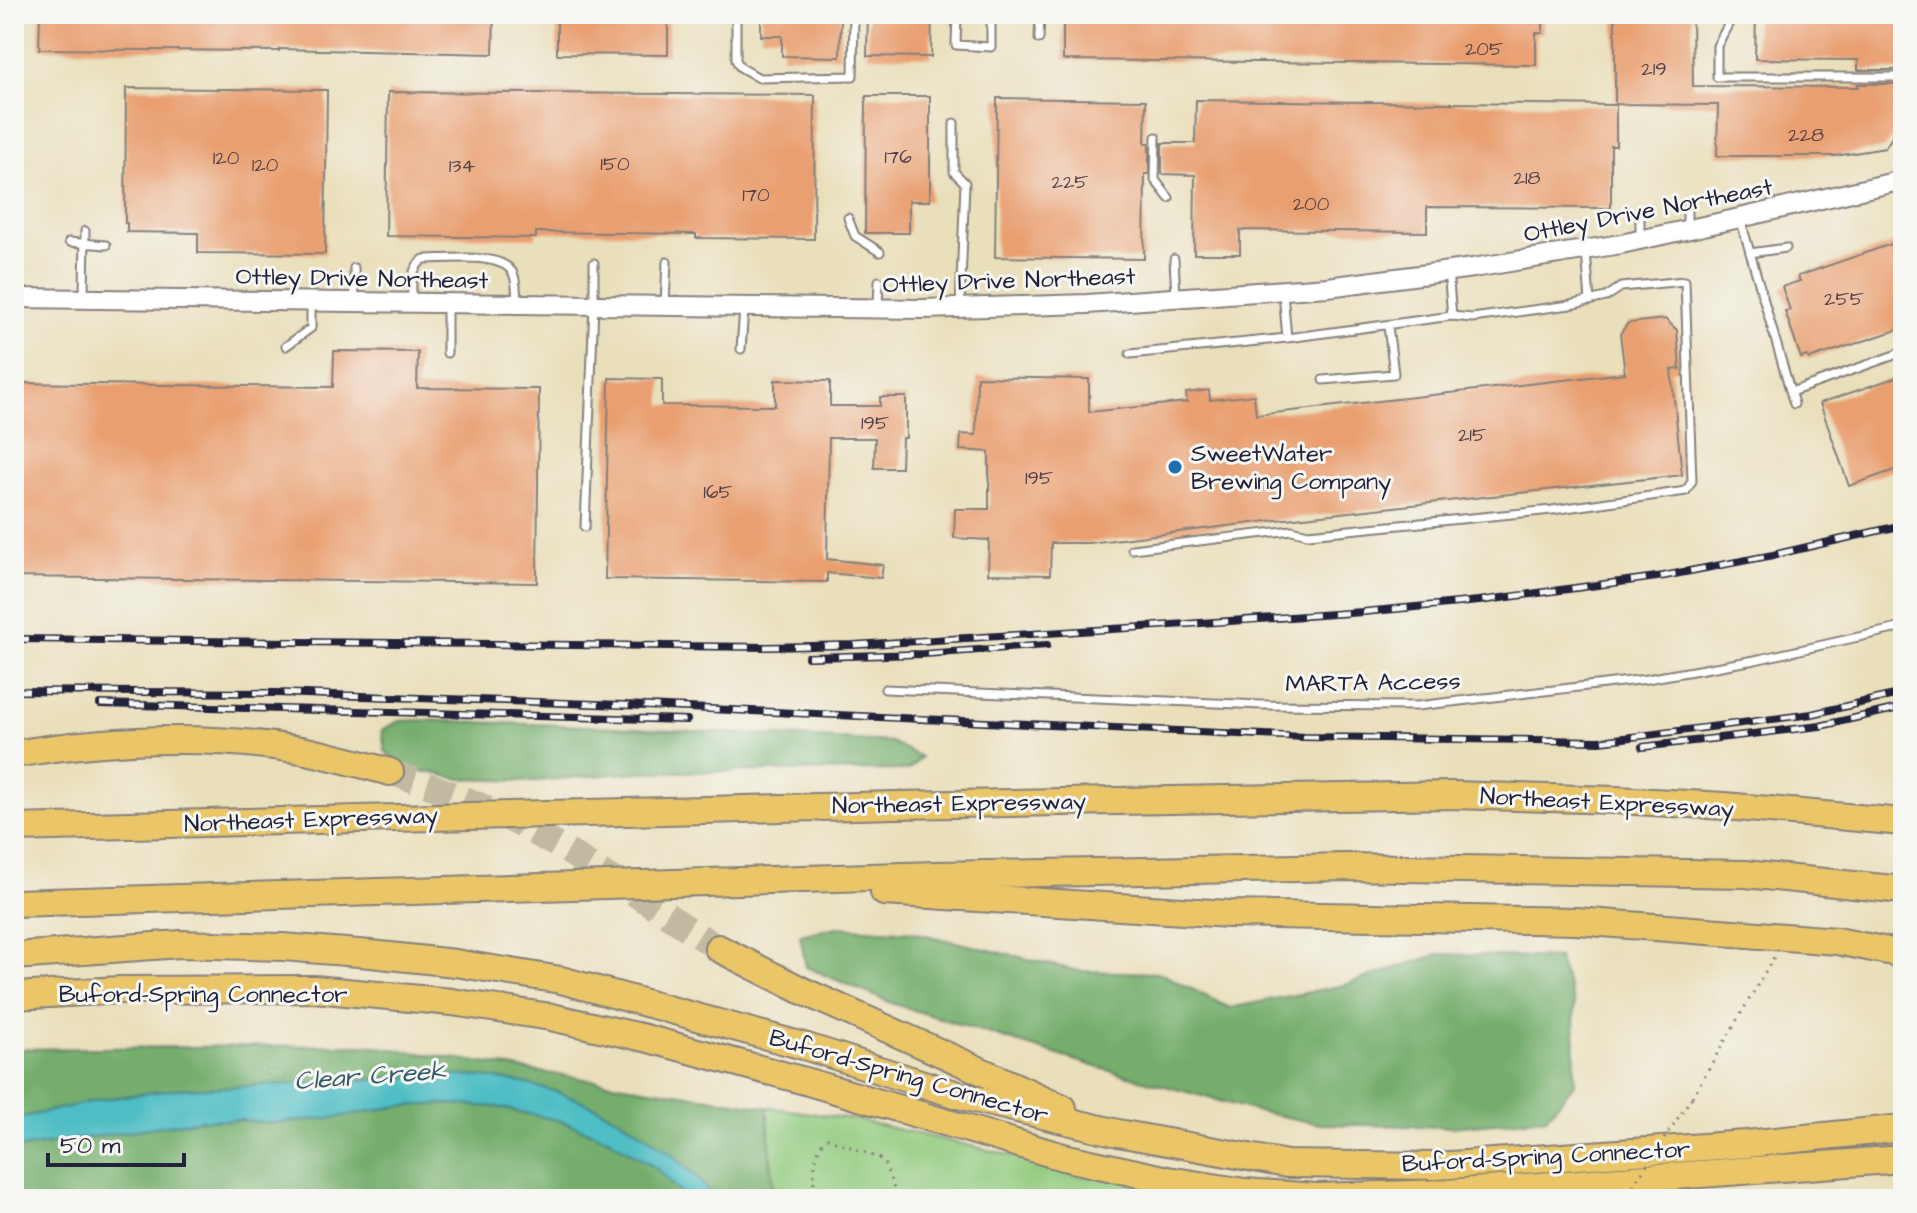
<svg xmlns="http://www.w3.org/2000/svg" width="1917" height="1213" viewBox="0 0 1917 1213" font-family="'Architects Daughter',sans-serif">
<rect width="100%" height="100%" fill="#f6f6f2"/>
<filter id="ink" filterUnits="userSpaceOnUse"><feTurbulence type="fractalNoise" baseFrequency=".0125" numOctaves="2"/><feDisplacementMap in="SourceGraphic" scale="16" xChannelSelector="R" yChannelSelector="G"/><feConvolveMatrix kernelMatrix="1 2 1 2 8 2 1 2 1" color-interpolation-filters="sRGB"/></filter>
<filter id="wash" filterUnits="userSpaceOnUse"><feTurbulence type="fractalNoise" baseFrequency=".006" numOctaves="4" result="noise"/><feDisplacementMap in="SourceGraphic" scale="32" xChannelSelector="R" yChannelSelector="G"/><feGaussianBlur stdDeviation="1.8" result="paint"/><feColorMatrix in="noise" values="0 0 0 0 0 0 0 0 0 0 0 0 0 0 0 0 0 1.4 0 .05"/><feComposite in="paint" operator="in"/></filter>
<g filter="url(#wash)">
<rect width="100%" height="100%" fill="#eadfbb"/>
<path fill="#91ca7d" stroke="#5a765c" stroke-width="2" d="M767,1107L853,1119L1200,1199H774Z"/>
<g fill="#74ae6c" stroke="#4b6854" stroke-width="2">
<path d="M418,720L617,727L891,742L921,757L909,770L638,772L535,781L461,779L403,767L385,751L382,730L399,721Z"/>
<path d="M836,927L913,932L1079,971L1160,973L1230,1008L1344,985L1439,954L1558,958L1574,1002L1575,1083L1546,1118L1451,1127L1320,1124L1256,1111L1100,1068L894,1004L806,967L800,935Z"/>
<path d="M367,1045L767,1107L774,1199H14V1049Z"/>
</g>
<path fill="#4fbec4" stroke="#387080" stroke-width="2" d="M416,1076C435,1076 454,1075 472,1076C539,1081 603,1103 656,1143C678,1159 699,1176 713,1199H686L657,1169L609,1139L561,1121L497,1107L449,1104L400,1106L332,1118L273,1123L240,1120H201L14,1149V1119L98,1100L174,1089L320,1083Z"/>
<g id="blocks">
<g fill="#e99f70">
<path d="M40,14H494L493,54L279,49V51L39,49Z"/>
<path d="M557,14H668V55L557,54Z"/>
<path d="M761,14H841L840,57L782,56V36H761Z"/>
<path d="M868,14H932L931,57L867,56Z"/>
<path d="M1063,14H1543V33H1536V65L1063,60Z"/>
<path d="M1615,14H1692L1693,86L1858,87V84H1903V120L1885,148L1835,156H1717L1718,105L1615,104Z"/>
<path d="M1756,14H1903V70H1858V60L1755,59Z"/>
<path d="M126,88L327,90L325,254L198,253V233L127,232V223H125Z"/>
<path d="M388,92L815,95L814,239L696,238V234L536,232V238L386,236Z"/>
<path d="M866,96H930V201H909V233H865Z"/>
<path d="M997,98L1146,100L1145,143H1149V174H1145L1144,259L995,257Z"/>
<path d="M1196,100L1616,105V146H1611V208L1427,207V232L1240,230V254H1194L1195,175L1162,174V143H1195Z"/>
<path d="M1903,240V328L1809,359L1807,356L1801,358L1785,311L1790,310L1782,287L1800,281L1798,276Z"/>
<path d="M1665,319L1677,330L1680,369L1671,370L1682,475L1268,521L1089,543H1051L1050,575L988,574L989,540L954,538L955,509H989V452L960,450L961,434L976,435L977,377L1089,379V412L1187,402L1186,393L1209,390L1210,400L1254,395L1256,415L1625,373L1620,334L1628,323Z"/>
<path d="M334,351L418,352L417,388L539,389L537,583L14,577V383L333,387Z"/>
<path d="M1903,375V467L1849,486L1820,403Z"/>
<path d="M609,378L662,379V405L775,406V380L830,381V406H880V397H906V438H902L901,468H874L875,438H829L827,559L883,565L881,578L827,573V582L605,579Z"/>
</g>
</g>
</g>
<g filter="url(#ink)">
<use href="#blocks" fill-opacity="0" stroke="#86807b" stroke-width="2"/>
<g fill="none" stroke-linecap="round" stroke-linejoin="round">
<path stroke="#c2b9a1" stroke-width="26" stroke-dasharray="26 13" stroke-linecap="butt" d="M390,772C432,786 476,802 515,822C585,859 651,905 718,948"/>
<defs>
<g id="service">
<path d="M736,14V60L740,67L759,78L853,76L854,14"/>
<path d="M957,14L956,45L991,47V14"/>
<path d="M1730,21L1717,46V77H1903"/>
<path d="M14,23H15"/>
<path d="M1039,39L1040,14"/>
<path d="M954,123V172L965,183L960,308"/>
<path d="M1156,137L1155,180L1169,198"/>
<path d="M1687,203V227"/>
<path d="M1640,211V240"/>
<path d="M848,218L855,236L880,252"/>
<path d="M1740,218L1794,404"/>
<path d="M69,242L106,245"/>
<path d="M1586,251L1590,301"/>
<path d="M1750,253L1786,248"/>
<path d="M1174,259L1176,296"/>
<path d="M354,268L355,300"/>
<path d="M1448,271L1452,316"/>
<path d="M1283,293L1287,338"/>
<path d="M84,297L85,231"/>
<path d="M412,303C412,286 409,269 424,259C446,259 507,251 514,276C517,284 516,294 517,302"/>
<path d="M665,304L667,262"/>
<path d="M878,306L879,281"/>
<path d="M286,346L311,328V303"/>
<path d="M741,349L744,309"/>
<path d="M447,353V305"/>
<path d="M1130,354L1287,338L1452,316L1472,318L1570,305L1606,297L1621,287L1685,281L1692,481L1686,491L1552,510L1308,534L1292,530L1132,549"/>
<path d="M1323,380L1394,374L1388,326"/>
<path d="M1791,392L1903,352"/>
<path d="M585,527L594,305V263"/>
<path d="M885,689L1262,705L1417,706L1647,679L1755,660L1903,627"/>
</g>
<path id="tertiary" d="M14,298L923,309L1087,304L1328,287L1473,268L1621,244L1740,218L1903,180"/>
<g id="motorway">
<path d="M14,754C110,738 205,734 301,750C331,756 361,764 390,772"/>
<path d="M14,828L895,805L1452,795L1616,800L1725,806L1903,822"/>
<path d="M884,892L1229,914L1576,921L1837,941L1903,954"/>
<path d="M14,903L937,875L1345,867L1745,874L1903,890"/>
<path d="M718,948L803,991L1063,1108"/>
<path d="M14,956L181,944L283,947L371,954L455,963L561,980L807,1047L958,1095L1118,1133L1287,1164L1436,1166L1746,1144L1903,1128"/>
<path d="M14,996L120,990L314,989L452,1002L551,1017L645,1038L805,1081L1063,1157L1168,1180L1245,1192L1316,1197L1446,1193L1903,1159"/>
</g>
</defs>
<use href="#service" stroke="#86807b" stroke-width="11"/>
<use href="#tertiary" stroke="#86807b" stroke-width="22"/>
<use href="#motorway" stroke="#86807b" stroke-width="30"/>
<g stroke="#86807b" stroke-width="3" stroke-dasharray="2 6" stroke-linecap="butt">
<path d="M1897,783L1903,777"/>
<path d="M1692,1097L1774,957"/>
<path d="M813,1199C815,1180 811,1151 827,1138L879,1158L885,1165L898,1199"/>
</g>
<use href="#service" stroke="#fff" stroke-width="7"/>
<use href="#tertiary" stroke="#fff" stroke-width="18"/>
<use href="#motorway" stroke="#ebc669" stroke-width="26"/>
<defs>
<g id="rail">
<path d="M14,639L768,647L854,645L1128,628L1363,612L1479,601L1664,576L1773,555L1903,525"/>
<path d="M808,657L924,654L1047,645"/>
<path d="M14,691L276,693L624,705L1305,737L1600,741L1812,714L1903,693"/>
<path d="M100,704L687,720"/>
<path d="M1642,747L1820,726L1903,707"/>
</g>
</defs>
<use href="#rail" stroke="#22223b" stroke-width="8"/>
<use href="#rail" stroke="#f6f6f2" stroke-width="5" stroke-dasharray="15" stroke-linecap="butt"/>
<path stroke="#86807b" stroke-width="3" stroke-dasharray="2 6" stroke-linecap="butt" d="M1624,1199L1692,1097"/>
</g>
</g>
<circle fill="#1f6fb2" stroke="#f6f6f2" stroke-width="3" cx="1175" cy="467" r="8"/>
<g text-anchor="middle" stroke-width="6" stroke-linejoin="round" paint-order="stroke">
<g font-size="20" fill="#544148">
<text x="1484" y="55">205</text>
<text x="1654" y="75">219</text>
<text x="1806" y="141">228</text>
<text x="898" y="163">176</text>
<text x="226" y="164">120</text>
<text x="615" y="170">150</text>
<text x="265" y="171">120</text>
<text x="462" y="172">134</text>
<text x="1527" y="184">218</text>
<text x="1070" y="188">225</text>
<text x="756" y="201">170</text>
<text x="1311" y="210">200</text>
<text x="1844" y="305">255</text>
<text x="875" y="429">195</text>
<text x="1472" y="441">215</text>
<text x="1039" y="484">195</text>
<text x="718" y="498">165</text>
</g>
<g font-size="24" fill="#22223b" stroke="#f6f6f2">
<text transform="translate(1648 210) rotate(-11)" y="8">Ottley Drive Northeast</text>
<text transform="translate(362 278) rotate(1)" y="8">Ottley Drive Northeast</text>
<text transform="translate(1009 280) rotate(-2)" y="8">Ottley Drive Northeast</text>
<text transform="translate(1373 682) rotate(-1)" y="8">MARTA Access</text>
<text transform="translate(1607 802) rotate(3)" y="8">Northeast Expressway</text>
<text transform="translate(959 803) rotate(-1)" y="8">Northeast Expressway</text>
<text transform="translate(311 819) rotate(-2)" y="8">Northeast Expressway</text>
<text x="203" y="1002">Buford-Spring Connector</text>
<text transform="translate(909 1076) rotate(16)" y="8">Buford-Spring Connector</text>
<text transform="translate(1546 1156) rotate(-3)" y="8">Buford-Spring Connector</text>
</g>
<g font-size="24" fill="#22223b" stroke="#f6f6f2" text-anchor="start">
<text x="1191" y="461">SweetWater<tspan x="1191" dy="28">Brewing Company</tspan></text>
</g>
<g font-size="26" font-style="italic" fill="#32596b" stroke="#f6f6f2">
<text transform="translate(370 1075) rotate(-4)" y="9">Clear Creek</text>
</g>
</g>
<rect width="1917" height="1213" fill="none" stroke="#f6f6f2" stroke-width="48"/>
<path d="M48 1153v12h136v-12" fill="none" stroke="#22223b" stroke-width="4"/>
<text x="60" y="1153" font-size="24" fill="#22223b" stroke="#f6f6f2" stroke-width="6" paint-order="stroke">50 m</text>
</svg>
